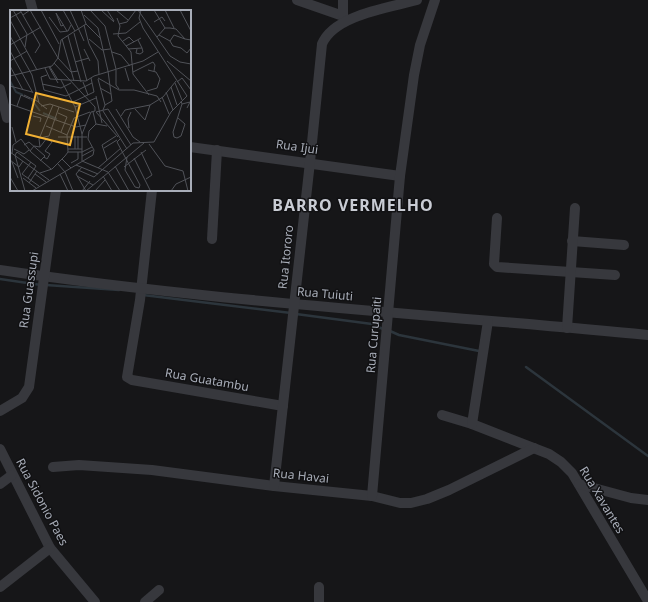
<svg xmlns="http://www.w3.org/2000/svg" width="648" height="602" viewBox="0 0 648 602" font-family="'Noto Sans',sans-serif">
<rect width="100%" height="100%" fill="#161618"/>
<g fill="none" stroke-linecap="round" stroke-linejoin="round">
<g stroke="#2c353c" stroke-width="2.5">
<path d="M0,279L41,285"/>
<path d="M46,285L119,290"/>
<path d="M143,295L291,313"/>
<path d="M296,314L372,324L383,329"/>
<path d="M390,331L399,335L479,351"/>
<path d="M526,367L648,456"/>
</g>
<g stroke="#37383d" stroke-width="10">
<path d="M30,0L33,11"/>
<path d="M297,0L343,16L346,20"/>
<path d="M343,16V0"/>
<path d="M0,89L7,118"/>
<path d="M190,147L400,176"/>
<path d="M152,190L140,300L127,377L132,380L283,406"/>
<path d="M497,218L494,264L497,267L615,275"/>
<path d="M212,239L217,150"/>
<path d="M572,241L624,245"/>
<path d="M0,270C215,302 432,314 648,335"/>
<path d="M567,328L575,208"/>
<path d="M0,411L22,398L29,387L56,190"/>
<path d="M442,415L472,424L549,454L561,462L572,473L648,601"/>
<path d="M472,424L488,321"/>
<path d="M0,449L50,548L95,602"/>
<path d="M53,467L79,465L152,470L274,486L372,496L400,503H411L427,499L449,490L534,448"/>
<path d="M0,484L12,475"/>
<path d="M579,484L631,498L648,500"/>
<path d="M274,486L310,162L322,44C334,15 388,8 417,0"/>
<path d="M372,496L400,176L414,75L420,45L435,0"/>
<path d="M0,587L50,548"/>
<path d="M145,602L159,590"/>
<path d="M319,602V587"/>
</g>
</g>
<g text-anchor="middle" stroke-width="3" stroke-linejoin="round" paint-order="stroke">
<g font-size="12" fill="#a8adb8" stroke="#111113">
<text transform="translate(297 147) rotate(8)" y="4">Rua Ijui</text>
<text transform="translate(286 257) rotate(-84)" y="4">Rua Itororo</text>
<text transform="translate(29 290) rotate(-82)" y="4">Rua Guassupi</text>
<text transform="translate(325 294) rotate(5)" y="4">Rua Tuiuti</text>
<text transform="translate(374 335) rotate(-85)" y="4">Rua Curupaiti</text>
<text transform="translate(207 380) rotate(10)" y="4">Rua Guatambu</text>
<text transform="translate(301 476) rotate(6)" y="4">Rua Havai</text>
<text transform="translate(602 500) rotate(59)" y="4">Rua Xavantes</text>
<text transform="translate(42 502) rotate(62)" y="4">Rua Sidonio Paes</text>
</g>
<g font-size="16" font-weight="bold" letter-spacing="1" fill="#c9ccd4" stroke="#111113">
<text x="353" y="211">BARRO VERMELHO</text>
</g>
</g>
<g transform="translate(10 10)">
<rect width="181" height="181" fill="#161618"/>
<path fill="none" stroke="#2c353c" stroke-width="2" d="M0,71L6,82L13,85M21,89L30,101M33,103L47,109"/>
<path fill="none" stroke="#505258" stroke-width="1" d="M3,0L17,24L15,37M10,0L30,35L25,43M31,0L49,34M53,0L65,21M60,0L74,31M80,0L95,16L106,59M91,0L104,12M97,0L104,11M106,0L118,10M128,0L160,46L170,52L181,54M131,0L129,8L133,18L177,86M144,0L155,18M155,0L164,18M170,0L181,21M46,3L57,21M46,3L51,16L54,15M13,5L20,0L48,48L61,62L68,61M74,5L88,18L98,61L102,91L95,95L93,100M39,7L50,22L58,21L61,15M0,8L11,2M107,8L110,16L108,26L121,42L123,64L139,85M0,10L27,60M144,12L152,7L155,11M76,14L90,28M109,14L117,12L126,0M74,15L79,34L88,51L89,64M64,23L77,71M103,24L116,23L130,12M149,25L160,31M0,26L22,65L29,93L37,99M58,26L71,72M147,27L155,18H160L166,19L175,29L181,30M52,29L64,71M79,29L92,40L100,39M175,29L164,25L160,31L163,36L171,38L177,43L181,38M113,31L119,27L124,32M0,35L31,17M116,36L131,28M74,39L80,51M118,39L132,38L128,30M127,39L126,43L130,44L133,42L132,38M0,41L23,83M102,42L111,45L120,56M0,51L17,41M157,51L181,71M65,52L79,48M44,53L85,97V101L81,102M0,56L13,80M39,57L48,73M40,57L48,70M35,58L40,69L76,71L84,66L133,51L148,42M115,58L119,71M106,60V75L109,79M123,62L143,52L145,55L144,61M37,65L31,67L34,80L56,86L82,73M0,66L42,56L48,48L51,30L76,14L71,0M88,68L109,80H124L147,86L151,92M88,69L95,95M51,70L65,97L72,124M73,72L78,85M167,72L172,68L181,80M165,73L172,90M32,74L51,78L61,73M0,76L22,82M161,77L167,95M90,78L101,84M137,81L147,78L150,69L146,62L138,60M156,82L163,100M14,85L29,92M86,86L92,113M152,87L159,104M63,92L84,82L81,68M0,94L66,117L76,115M172,94L180,92L177,98M7,96L11,85L20,89M31,96L40,94L64,102M65,97L86,88M106,99L123,127L130,132M125,99L135,110M93,101L117,139M83,102L86,114M86,102L98,99L121,135M86,102L108,127M48,103L57,107L51,122M23,106L31,108L30,112M111,106L115,100L140,95L153,87L166,71M168,108L175,114L171,126L167,128L164,127L163,122L172,94L171,91M135,110L140,95M36,116L57,125M2,117L6,132M119,118L118,109L121,102M65,126V139M68,126V139M48,127H77M30,128L39,126L49,97M110,129L107,132L130,175M139,134L155,156L173,161M14,135L19,132L35,146L30,151M30,137L29,129L43,95M94,138L107,130M4,139L14,144L19,140M58,139H72M20,141L24,136L30,137L37,128M0,142L39,170M58,142H72L82,137M131,142L142,165L136,169M2,144L3,135L11,129L21,142L41,159M5,145L7,142L26,156L18,168M5,145L15,181M72,146L83,140M34,147L37,149L40,144L35,141L42,132L37,128M117,147L115,160L125,177L129,178L130,175M124,148L140,180M52,149L61,158M0,150L9,157L13,151M97,150L92,135L106,126M72,151V124L81,102M72,151L98,162L110,181M2,152L8,168M61,153L68,149V142M48,154L55,162L63,181M66,155L88,164M105,156L119,181M72,157L66,164L76,181M114,157L136,140M88,158L111,138M68,160L84,167L123,133L144,132L161,102L177,86M173,161L178,181M30,163L42,159L55,146L58,142L57,125L64,108L80,102M12,164L29,176M12,164L21,152M25,164L36,172M50,164L58,181M67,166L83,175M93,166L102,181M0,167L8,181M13,168L26,178M19,173L27,161M22,181L83,145L84,140L78,129L79,121L86,114L97,116M72,181L80,171M76,181L134,133M85,181L95,170M161,181L166,174L181,167"/>
<path fill="#f2b134" fill-opacity="0.15" stroke="#f2b134" stroke-width="2" d="M26,83L70,94L60,135L16,124Z"/>
<rect width="181" height="181" fill="none" stroke="#a8adb8" stroke-width="2"/>
</g>
</svg>
